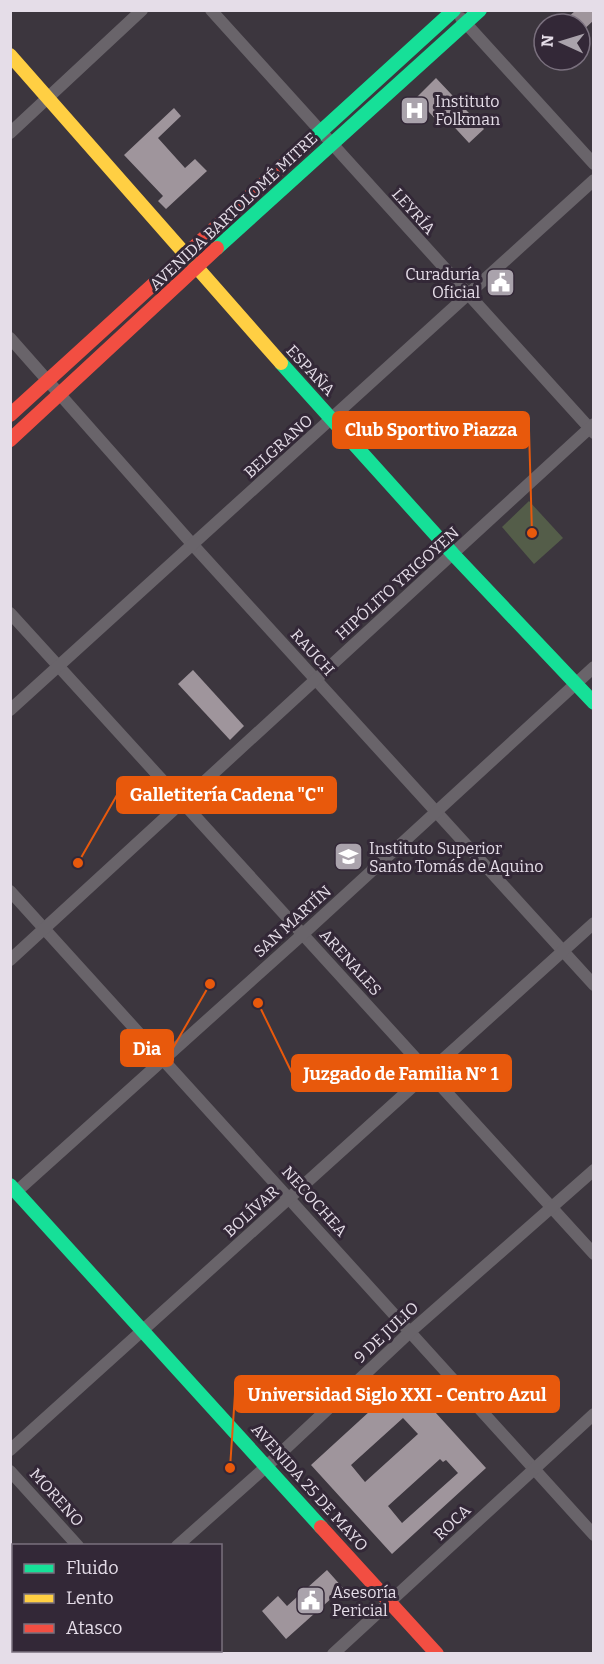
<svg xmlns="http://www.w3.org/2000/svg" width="604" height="1664" viewBox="0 0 604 1664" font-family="Bitter,serif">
<rect width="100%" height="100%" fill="#3c363e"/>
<path fill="#545d49" d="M529,501L563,538L534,564L502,527Z"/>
<g fill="#9f959c" fill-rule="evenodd">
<path d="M576,10H594V20L580,33V24H561Z"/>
<path d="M436,78L484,129L469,143L446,118L440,124L416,98Z"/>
<path d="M174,108L181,116L158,138L185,168L195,159L207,171L166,209L158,201L163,196L124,155Z"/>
<path d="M193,670L244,726L230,740L178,684Z"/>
<path d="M405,1379L486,1468L392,1554L311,1465ZM403,1418L418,1434L365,1482L351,1465ZM440,1459L443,1462L446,1460L458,1473L402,1523L388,1506Z"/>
<path d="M327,1570L343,1588L286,1639L262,1611L278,1596L287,1606Z"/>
</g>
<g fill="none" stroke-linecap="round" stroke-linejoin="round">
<g stroke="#69646a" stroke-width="12">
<path d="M211,10L594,433"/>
<path d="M461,18L594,164"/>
<path d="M10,133L142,10"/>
<path d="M10,338L193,545L594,985"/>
<path d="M10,613L594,1254"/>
<path d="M10,710L594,180"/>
<path d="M10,891L594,1535"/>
<path d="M10,960L594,424"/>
<path d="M16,1192L303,934L594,667"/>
<path d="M10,1450L594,923"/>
<path d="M10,1471L78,1546"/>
<path d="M177,1546L268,1465L411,1331L594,1170"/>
<path d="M173,1650L176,1654"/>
<path d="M60,1654L63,1650"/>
<path d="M333,1654L594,1414"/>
</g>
<g stroke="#16e098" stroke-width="14">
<path d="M295,155L454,10"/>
<path d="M217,248L480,10"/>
<path d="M281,363L453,554L594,703"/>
<path d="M10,1185L321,1527"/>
</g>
<path stroke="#ffcf43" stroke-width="14" d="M10,55L281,363"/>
<g stroke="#f24e42" stroke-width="14">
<path d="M10,415L295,155"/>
<path d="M10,440L217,248"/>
<path d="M321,1527L437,1654"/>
</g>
</g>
<defs>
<symbol id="hospital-square" viewBox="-11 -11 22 22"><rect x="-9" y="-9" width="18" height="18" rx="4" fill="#aaa3ac" stroke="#332837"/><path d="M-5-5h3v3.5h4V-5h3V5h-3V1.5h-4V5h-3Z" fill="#fff"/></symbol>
<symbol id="civic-square" viewBox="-11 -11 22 22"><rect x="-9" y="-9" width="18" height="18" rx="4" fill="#aaa3ac" stroke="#332837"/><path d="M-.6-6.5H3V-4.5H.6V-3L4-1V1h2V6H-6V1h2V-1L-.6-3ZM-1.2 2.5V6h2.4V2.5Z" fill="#fff"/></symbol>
<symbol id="university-square" viewBox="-11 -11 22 22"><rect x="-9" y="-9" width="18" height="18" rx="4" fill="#aaa3ac" stroke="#332837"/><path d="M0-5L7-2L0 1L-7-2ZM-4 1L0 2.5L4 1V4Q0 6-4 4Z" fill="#fff"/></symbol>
</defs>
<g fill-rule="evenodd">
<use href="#hospital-square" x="398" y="94" width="33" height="33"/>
<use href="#civic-square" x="484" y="266" width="33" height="33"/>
<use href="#university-square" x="332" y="840" width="33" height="33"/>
<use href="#civic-square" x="294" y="1584" width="33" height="33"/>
</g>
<g text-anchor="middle" stroke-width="6" stroke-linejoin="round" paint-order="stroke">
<g font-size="16" fill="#e5dde8" stroke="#332837" text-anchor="start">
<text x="435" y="107">Instituto<tspan x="435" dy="18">Folkman</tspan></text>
<text x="480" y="280" text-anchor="end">Curaduría<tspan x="480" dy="18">Oficial</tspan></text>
<text x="369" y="854">Instituto Superior<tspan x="369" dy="18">Santo Tomás de Aquino</tspan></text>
<text x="332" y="1598">Asesoría<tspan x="332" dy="18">Pericial</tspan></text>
</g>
<g font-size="16" fill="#e5dde8" stroke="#332837">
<text transform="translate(233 211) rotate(-43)" y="6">AVENIDA BARTOLOMÉ MITRE</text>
<text transform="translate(414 211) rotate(48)" y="6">LEYRÍA</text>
<text transform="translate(311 370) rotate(47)" y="6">ESPAÑA</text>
<text transform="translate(278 446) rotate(-42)" y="6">BELGRANO</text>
<text transform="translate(397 583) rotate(-42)" y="6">HIPÓLITO YRIGOYEN</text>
<text transform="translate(313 652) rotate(48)" y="6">RAUCH</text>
<text transform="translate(292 921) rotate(-42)" y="6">SAN MARTÍN</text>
<text transform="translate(351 962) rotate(48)" y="6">ARENALES</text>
<text transform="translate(315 1201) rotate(48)" y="6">NECOCHEA</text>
<text transform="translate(251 1211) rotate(-42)" y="6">BOLÍVAR</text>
<text transform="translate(386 1332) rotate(-43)" y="6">9 DE JULIO</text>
<text transform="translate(310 1487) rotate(48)" y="6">AVENIDA 25 DE MAYO</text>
<text transform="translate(57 1497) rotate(48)" y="6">MORENO</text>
<text transform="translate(452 1522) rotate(-44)" y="6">ROCA</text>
</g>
</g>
<path fill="none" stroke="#e8590c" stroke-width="2" d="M532 533L529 430M78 863L117 795M210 984L173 1048M258 1003L292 1073M230 1468L235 1394"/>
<g fill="#e8590c" stroke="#332837" stroke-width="2">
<circle cx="532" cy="533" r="6"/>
<circle cx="78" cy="863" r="6"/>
<circle cx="210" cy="984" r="6"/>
<circle cx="258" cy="1003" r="6"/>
<circle cx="230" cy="1468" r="6"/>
</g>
<g fill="#e8590c" stroke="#e8590c" stroke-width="2">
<rect x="333" y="412" width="196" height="36" rx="6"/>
<rect x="117" y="777" width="219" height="36" rx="6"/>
<rect x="121" y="1030" width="52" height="36" rx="6"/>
<rect x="292" y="1055" width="219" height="36" rx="6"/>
<rect x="235" y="1376" width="324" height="36" rx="6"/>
</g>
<g font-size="18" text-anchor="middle" font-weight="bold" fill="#fff">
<text x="431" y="436">Club Sportivo Piazza</text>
<text x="227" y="801">Galletitería Cadena "C"</text>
<text x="147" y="1055">Dia</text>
<text x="401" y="1080">Juzgado de Familia N° 1</text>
<text x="397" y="1401">Universidad Siglo XXI - Centro Azul</text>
</g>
<rect width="604" height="1664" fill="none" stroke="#e5dde8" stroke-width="24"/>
<rect x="12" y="1544" width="210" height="108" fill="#332837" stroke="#7a707e" stroke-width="1.5"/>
<rect x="24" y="1564" width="30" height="9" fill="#16e098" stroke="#7a707e" stroke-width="1.5"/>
<text x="66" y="1574" font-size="18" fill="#e5dde8">Fluido</text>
<rect x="24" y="1594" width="30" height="9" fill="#ffcf43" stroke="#7a707e" stroke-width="1.5"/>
<text x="66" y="1604" font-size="18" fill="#e5dde8">Lento</text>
<rect x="24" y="1624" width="30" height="9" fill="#f24e42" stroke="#7a707e" stroke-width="1.5"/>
<text x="66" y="1634" font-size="18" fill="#e5dde8">Atasco</text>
<g transform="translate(562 42) rotate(274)"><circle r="28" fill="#332837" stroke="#7a707e" stroke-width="1.5"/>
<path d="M0-4.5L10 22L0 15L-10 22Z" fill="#aaa3ac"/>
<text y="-9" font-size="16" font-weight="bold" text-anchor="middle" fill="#e5dde8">N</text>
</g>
</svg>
